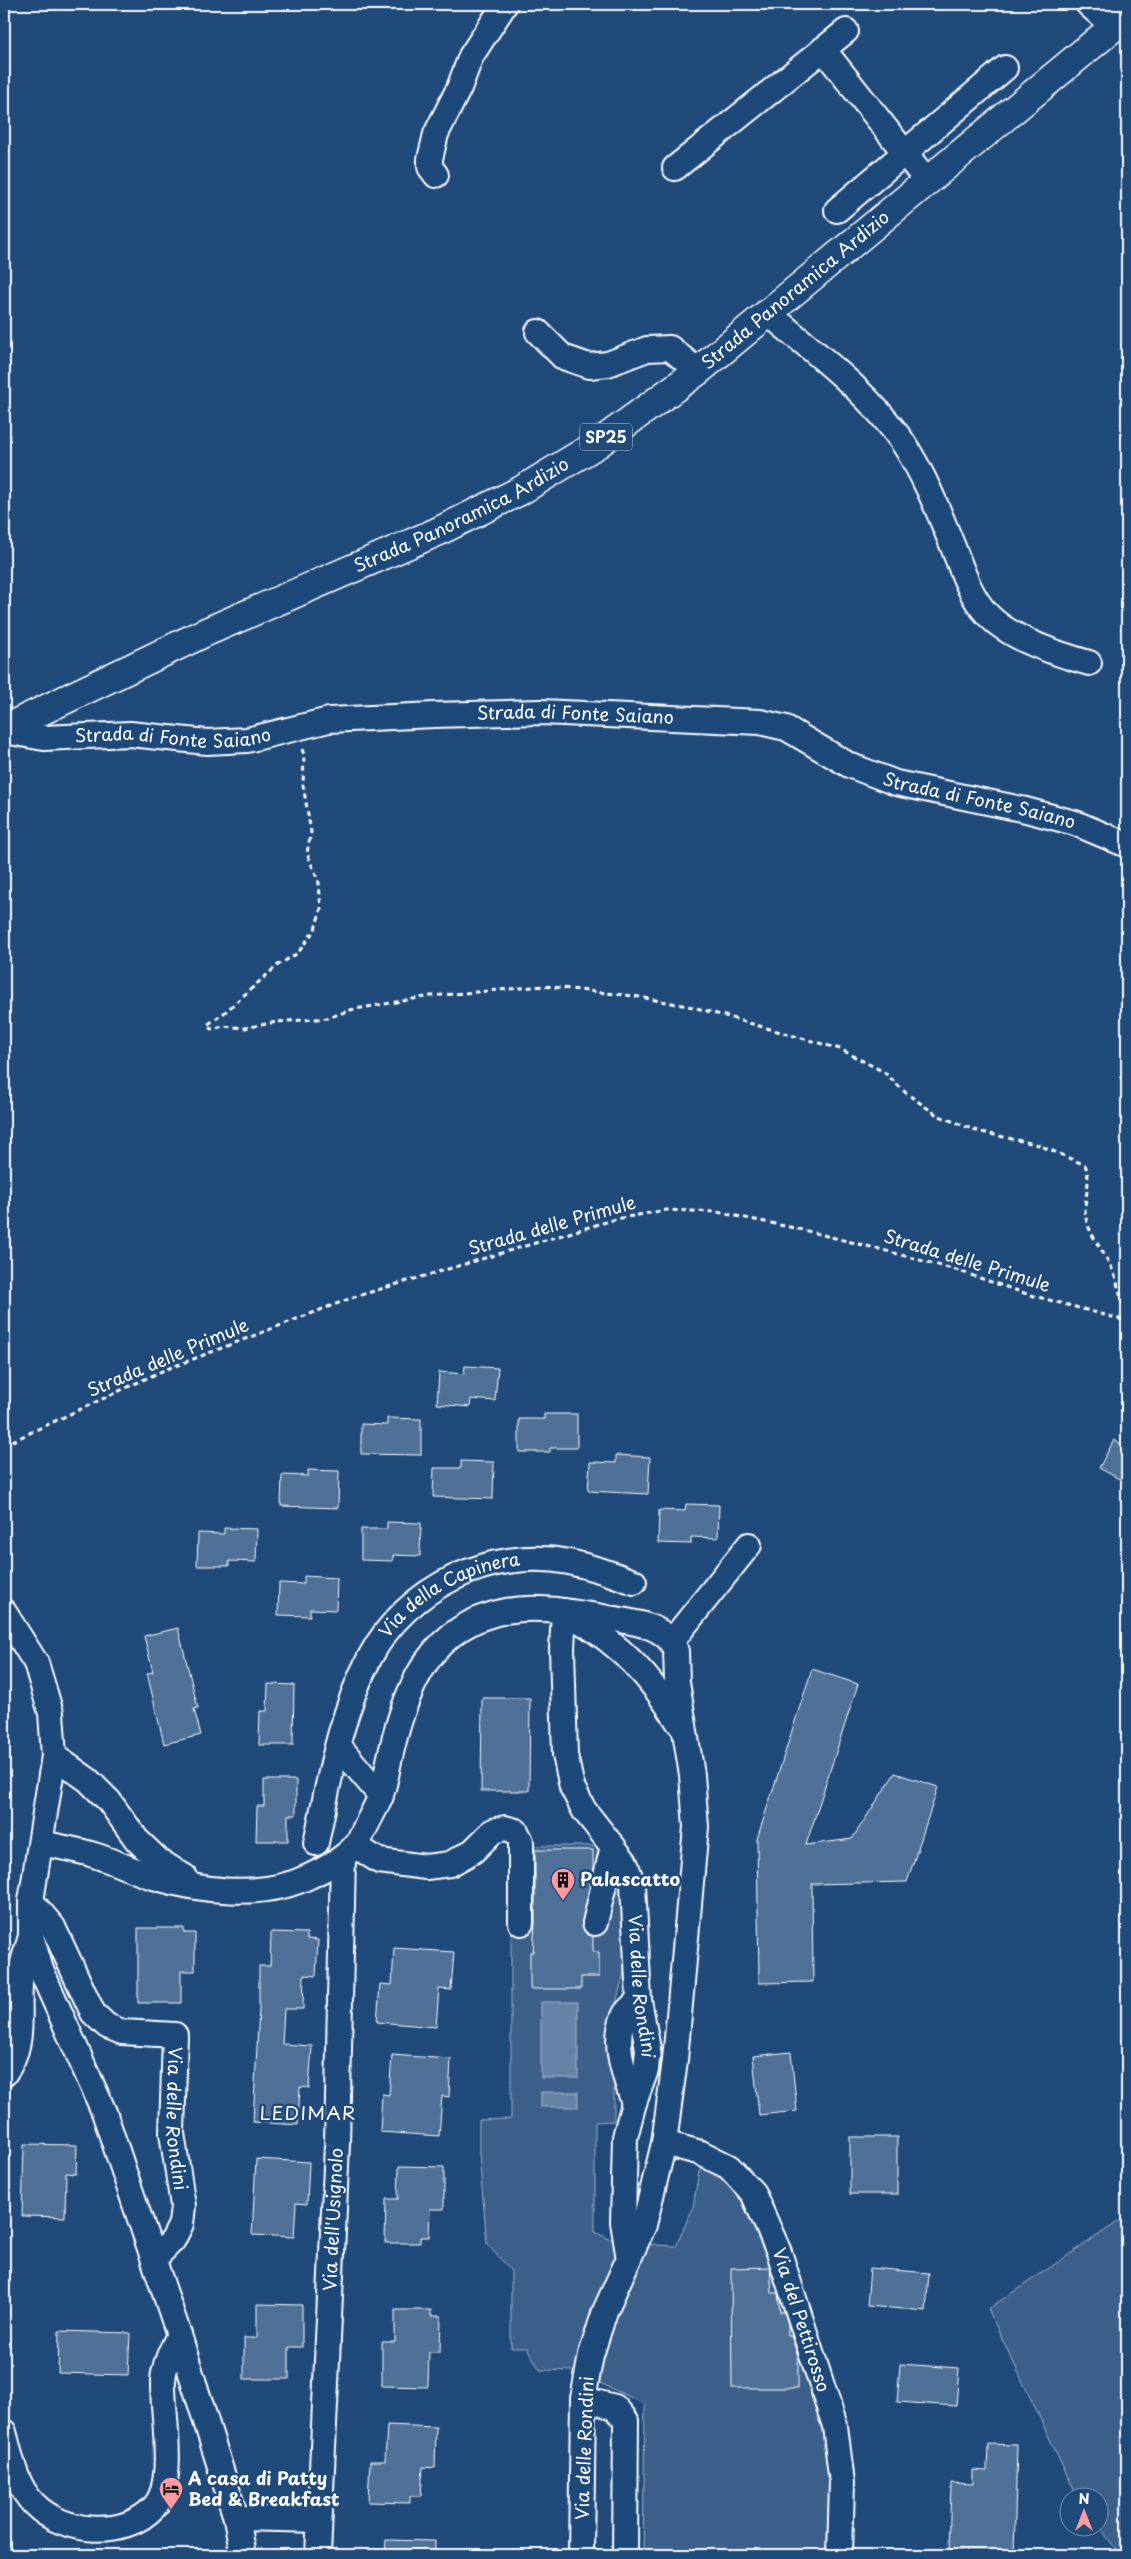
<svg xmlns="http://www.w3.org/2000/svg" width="1131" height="2559" viewBox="0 0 1131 2559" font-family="'Playpen Sans',sans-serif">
<rect width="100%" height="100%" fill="#1f4a7a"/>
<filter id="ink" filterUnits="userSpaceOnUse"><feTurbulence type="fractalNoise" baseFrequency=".02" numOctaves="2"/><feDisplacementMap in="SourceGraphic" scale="10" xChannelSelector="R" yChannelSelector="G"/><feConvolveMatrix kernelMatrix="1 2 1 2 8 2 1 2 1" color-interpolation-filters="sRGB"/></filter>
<g filter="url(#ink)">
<g fill="#3c618b" stroke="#9eb0c5">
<path d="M511,1846H601L621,1881L625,1969L614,2011V2121L595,2122V2232L618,2243L676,2246L693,2207L699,2171L713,2165L743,2189L770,2243L831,2444L830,2555H643L645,2404L574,2371L540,2370L527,2348H511V2271L487,2244L479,2155V2120L511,2119Z"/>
<path d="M1127,2216V2555H1120L1099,2526L1098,2496H1077L988,2309Z"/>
</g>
<g fill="#6583a4" stroke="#a3b5c8">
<rect x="541" y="2002" width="37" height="76"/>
<rect x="541" y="2092" width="37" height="15"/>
</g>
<g fill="#507197" stroke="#fff">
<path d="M465,1366L498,1368L495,1401L471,1399L470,1407L437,1404L439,1372L464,1374Z"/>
<path d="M544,1414H577V1448H550V1452H519V1419H544Z"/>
<path d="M387,1418L421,1419V1455L361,1454V1424L387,1425Z"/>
<path d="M1114,1440L1127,1447V1483L1099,1468Z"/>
<path d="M616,1455L650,1457L648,1494L588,1491L590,1462L616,1463Z"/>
<path d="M461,1461L494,1462L493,1499L433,1497L434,1468H461Z"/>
<path d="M308,1470L339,1471L338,1508L281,1506L282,1475L308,1476Z"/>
<path d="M686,1504L719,1505L718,1538L691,1537V1544L658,1543L659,1510L685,1511Z"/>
<path d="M387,1522L421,1523L420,1556L393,1555V1561L361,1560V1529H387Z"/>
<path d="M224,1528L257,1529L256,1562L229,1561V1566H197L198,1533L224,1534Z"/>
<path d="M304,1576L337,1578L336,1610L310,1609V1616L278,1615L279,1583L304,1584Z"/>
<path d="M178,1628L198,1708L194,1709L201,1735L164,1744L147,1673L153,1672L144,1636Z"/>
<path d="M812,1669L858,1684L806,1845L852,1839L895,1773L938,1787L907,1882L812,1884L813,1982L759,1983L757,1839Z"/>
<path d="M268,1684L294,1685L293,1745H259L260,1711H267Z"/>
<path d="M482,1698H530L529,1791H481Z"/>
<path d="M264,1780H296V1815H288V1841H256L257,1806H264Z"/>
<path d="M535,1850H593V1873L582,1926L586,1933L593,1936V1952H599V1977H581V1989H530V1952H533L535,1923Z"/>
<path d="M138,1928H184V1933H195V1971H181V2003H138Z"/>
<path d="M271,1932L307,1933V1939L318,1940L316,1976L304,1975L303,2009H284L282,2044L312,2046L309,2088L300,2087L298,2125L253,2122L259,2008V1966H270Z"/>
<path d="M394,1948L454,1952L451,1990L439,1989L436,2027L377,2022L380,1984L392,1985Z"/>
<path d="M791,2052L797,2111L759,2115L753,2056Z"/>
<path d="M392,2055L451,2059L449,2097L442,2096L439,2136L380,2132L382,2094L389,2095Z"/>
<rect x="850" y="2137" width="47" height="57"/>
<path d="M24,2144L77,2145L76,2174L66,2173L65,2217L22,2216Z"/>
<path d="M256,2159L309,2162L307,2204L296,2203L294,2237L252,2235Z"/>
<path d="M399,2166L444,2167V2209H430L429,2237H420V2243H385L386,2199H398Z"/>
<path d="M770,2267L772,2293H778L780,2312H784L788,2324V2336H791L798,2356V2388H732L731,2268Z"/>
<path d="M870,2268L929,2273L926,2311L867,2306Z"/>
<path d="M257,2304L302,2305V2347H289V2379H244V2338H257Z"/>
<path d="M395,2310H431V2316H441L440,2352H429L428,2387L382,2386V2342H395Z"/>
<path d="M59,2331L130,2333L128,2375L58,2373Z"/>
<path d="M900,2364L959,2368L956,2406L897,2402Z"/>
<path d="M387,2425L436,2427L435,2468L423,2467L421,2496H410V2503L368,2502L370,2461H385Z"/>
<path d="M988,2444L1017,2445L1014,2553L949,2551L951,2483L973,2484V2470L987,2471Z"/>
<path d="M386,2540L435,2541V2555H385Z"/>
</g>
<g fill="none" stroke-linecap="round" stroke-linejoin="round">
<defs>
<g id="minor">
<path d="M1088,4L1114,27"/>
<path d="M1115,4L1127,13"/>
<path d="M823,49L927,181"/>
<path d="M675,168L846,31"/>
<path d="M436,175L430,167V159L436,134L459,88L471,56L505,4"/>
<path d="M837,210L1005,68"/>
<path d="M768,313C815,353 866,390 902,441C924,474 938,510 953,547C962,570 970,596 987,614C1010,639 1057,654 1089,663"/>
<path d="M538,332L563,357L589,366L608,364L647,349L670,348L698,371"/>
<path id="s1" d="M4,731L44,738L130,734L207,742L247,740L329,720L434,715L541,712L760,722L786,728L849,765L896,783L1026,810L1075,823L1127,845"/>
<path id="s2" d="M564,1611L562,1648L565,1755L572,1787L584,1810L625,1862L633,1885L639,2000L648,2049L646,2070L634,2103L625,2137L623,2222L629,2259"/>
<path d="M4,1612L36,1663L51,1713L54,1756L31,1901V1936L41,1970L104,2112L179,2335L236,2518L243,2555"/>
<path d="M574,1617C621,1645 650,1676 679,1723"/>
<path d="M672,1641L749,1545"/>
<path d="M338,1745L381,1796"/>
<path d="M54,1756L88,1780L109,1801L137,1840L159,1861L185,1877"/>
<path d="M41,1843C59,1847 79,1850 97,1856C115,1862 132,1870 150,1876C199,1891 262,1900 310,1876C325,1869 343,1859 354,1847C359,1843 361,1835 364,1830C369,1819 376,1808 380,1797C386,1783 387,1767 391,1753C406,1687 431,1625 506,1611C538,1605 572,1612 603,1617C629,1622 666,1623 676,1651L677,1682L692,1775L696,1827L675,2060L664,2143L644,2225L605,2311L591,2355L583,2399L581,2555"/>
<path id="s3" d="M316,1843C329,1781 340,1714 370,1657C407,1587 491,1547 569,1562C592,1567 613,1574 634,1582"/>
<path d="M356,1846L379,1861L426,1867L450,1864L473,1851L493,1831L505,1828L516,1831L521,1841V1923"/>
<path id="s4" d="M31,1901L53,1927L93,2013L107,2026L122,2032L175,2035L172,2133L183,2206L181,2224L173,2240L154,2259"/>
<path d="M595,1923L613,1846"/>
<path d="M4,2074C28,2042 16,2010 21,1973C22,1961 28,1948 31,1936"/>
<path d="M634,2103C625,2077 611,2041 625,2014C628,2009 635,2004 639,2000"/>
<path id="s5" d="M664,2143L701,2153L729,2167L753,2193L779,2252L835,2426L842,2483L840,2555"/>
<path d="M583,2399L615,2407L626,2420L625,2555"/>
<path d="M4,2432C11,2457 15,2485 34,2504C63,2534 125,2539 154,2507C177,2483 162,2412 163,2381C164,2364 172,2349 179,2335"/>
<path d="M236,2518L319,2520"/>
<path id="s6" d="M318,2555L337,2145L343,1857"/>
</g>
<g id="major">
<path id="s7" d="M4,729L206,632L437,532L520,491L599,443L698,371L1127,16"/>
</g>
</defs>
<use href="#minor" stroke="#fff" stroke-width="28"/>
<use href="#major" stroke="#fff" stroke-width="31"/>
<g stroke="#fff" stroke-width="3" stroke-dasharray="5 4" stroke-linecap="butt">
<path d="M302,749L304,755L303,785L311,832L307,853L319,883L321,909L315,929L298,953L278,965L224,1013L207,1025L211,1029L224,1026L245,1028L276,1022L328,1018L350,1010L431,996L544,986L634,996L693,1007L840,1049L884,1072L906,1093L937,1115L977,1131L1039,1145L1085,1165C1093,1182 1082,1200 1086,1218C1090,1237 1104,1251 1112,1269C1119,1283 1119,1299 1127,1312"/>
<path d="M4,1445L162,1371L354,1297L616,1219L666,1210L717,1212L799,1229L883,1250L956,1270L1027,1294L1127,1321"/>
<path d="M1127,1750L1124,1771L1127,1788"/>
</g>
<use href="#minor" stroke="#1f4a7a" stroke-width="24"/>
<use href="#major" stroke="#1f4a7a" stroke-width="28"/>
</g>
</g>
<defs>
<symbol id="building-pin" viewBox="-11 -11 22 30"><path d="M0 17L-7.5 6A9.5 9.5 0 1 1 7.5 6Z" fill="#ff9aa2" stroke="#1f4a7a"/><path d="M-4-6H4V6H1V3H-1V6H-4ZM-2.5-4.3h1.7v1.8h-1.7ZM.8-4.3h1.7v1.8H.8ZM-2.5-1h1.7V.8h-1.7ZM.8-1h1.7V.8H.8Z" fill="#111"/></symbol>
<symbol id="hotel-pin" viewBox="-11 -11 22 30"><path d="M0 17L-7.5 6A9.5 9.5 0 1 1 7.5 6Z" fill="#ff9aa2" stroke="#1f4a7a"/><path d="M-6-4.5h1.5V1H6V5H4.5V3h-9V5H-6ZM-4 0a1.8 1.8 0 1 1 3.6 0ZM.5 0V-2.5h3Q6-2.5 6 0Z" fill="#111"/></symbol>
</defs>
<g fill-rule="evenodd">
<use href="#building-pin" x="549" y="1866" width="28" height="38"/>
<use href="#hotel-pin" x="157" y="2475" width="28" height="38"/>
</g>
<g text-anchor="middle" stroke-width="5" stroke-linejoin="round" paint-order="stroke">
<rect fill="#1f4a7a" stroke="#bcc9d7" stroke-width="1" x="580" y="423.5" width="52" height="27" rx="4"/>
<g font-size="16" font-weight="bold" fill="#fff">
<text x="606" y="443">SP25</text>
</g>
<g font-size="18" fill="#fff" stroke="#1f4a7a">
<text dy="6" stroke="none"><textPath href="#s7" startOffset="910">Strada Panoramica Ardizio</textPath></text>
<text dy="6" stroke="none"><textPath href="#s7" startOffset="505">Strada Panoramica Ardizio</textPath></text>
<text dy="6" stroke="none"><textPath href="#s1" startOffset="575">Strada di Fonte Saiano</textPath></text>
<text dy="6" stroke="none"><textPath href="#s1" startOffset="170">Strada di Fonte Saiano</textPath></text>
<text dy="6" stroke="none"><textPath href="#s1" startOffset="995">Strada di Fonte Saiano</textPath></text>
<text transform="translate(552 1226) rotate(-16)" y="6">Strada delle Primule</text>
<text transform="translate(967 1261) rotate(17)" y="6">Strada delle Primule</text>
<text transform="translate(168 1358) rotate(-23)" y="6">Strada delle Primule</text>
<text dy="6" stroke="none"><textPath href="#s3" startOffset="300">Via della Capinera</textPath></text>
<text dy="6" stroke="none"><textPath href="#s2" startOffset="395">Via delle Rondini</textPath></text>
<text dy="6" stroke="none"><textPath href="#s4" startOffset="301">Via delle Rondini</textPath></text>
<text dy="6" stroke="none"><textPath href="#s6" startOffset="336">Via dell'Usignolo</textPath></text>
<text dy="6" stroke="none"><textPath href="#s5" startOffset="241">Via del Pettirosso</textPath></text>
<text transform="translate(585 2448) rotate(-88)" y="6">Via delle Rondini</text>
</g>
<g font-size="18" font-weight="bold" fill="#fff" stroke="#1f4a7a" text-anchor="start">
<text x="580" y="1886">Palascatto</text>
<text x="188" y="2485">A casa di Patty<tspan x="188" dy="21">Bed &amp; Breakfast</tspan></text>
</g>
<g font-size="19" letter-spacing="1" fill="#fff" stroke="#1f4a7a">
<text x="308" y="2120">LEDIMAR</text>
</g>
</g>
<rect width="1131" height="2559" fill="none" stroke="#1f4a7a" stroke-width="20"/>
<rect x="10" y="10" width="1111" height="2539" fill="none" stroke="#fff" stroke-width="2" filter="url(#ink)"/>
<g transform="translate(1084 2512)"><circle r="24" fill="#1f4a7a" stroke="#7992af"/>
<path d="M0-4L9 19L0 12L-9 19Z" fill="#ff9aa2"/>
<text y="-8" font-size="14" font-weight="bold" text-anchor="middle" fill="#ffffff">N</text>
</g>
</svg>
